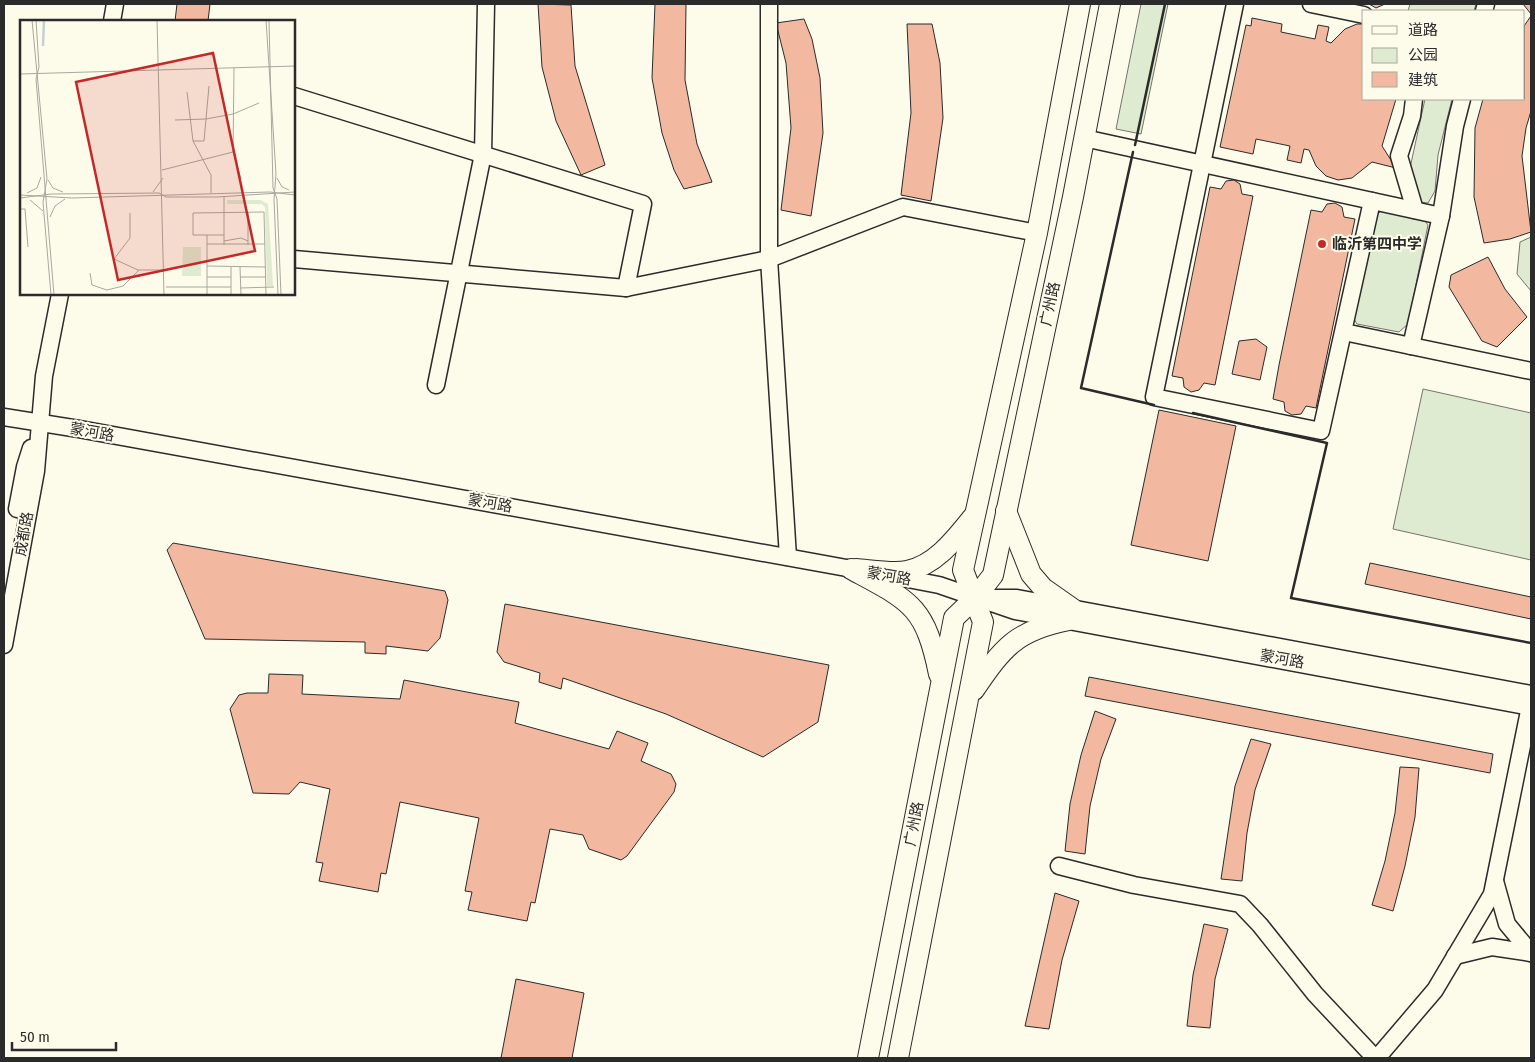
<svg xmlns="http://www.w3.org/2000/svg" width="1535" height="1062" viewBox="0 0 1535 1062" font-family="'Fira Sans Condensed','Noto Sans SC',sans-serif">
<rect width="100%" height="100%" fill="#fdfbea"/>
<g fill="#deebd1" stroke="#74746e">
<path d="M1141,4H1168L1141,134L1116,129Z"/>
<path d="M1410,4H1476L1474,11H1408Z"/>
<path d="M1425,99H1452L1438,155L1435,191L1428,203L1419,202L1410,168Z"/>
<path d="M1382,210L1423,218L1428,225L1408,324L1399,332L1357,324L1354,319L1376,216Z"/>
<path d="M1531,237V291L1517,274L1520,242Z"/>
<path d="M1423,389L1531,413V560L1393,529Z"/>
</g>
<g fill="#f2b8a0" stroke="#2b2b2b">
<path d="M177,4H210L208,21H175Z"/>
<path d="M538,4L571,5L575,66L605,165L581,175L556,121L542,67Z"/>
<path d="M655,4H686L685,80L697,144L712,182L684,189L674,170L662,133L652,78Z"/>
<path d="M1369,4H1385L1376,8Z"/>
<path d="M1523,4H1531V14Z"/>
<path d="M1531,16V111L1526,128L1522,156L1531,232L1510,239L1484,243L1474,197L1475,128L1483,99H1524V26Z"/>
<path d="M1252,18L1282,24L1281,32L1315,39L1318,25L1329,27L1326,41L1331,43L1345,29L1357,24H1364V99H1396L1382,146L1396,168L1372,162L1352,178L1338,180L1326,176L1316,166L1309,150L1304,149L1301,163L1287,160L1290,146L1256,139L1253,154L1220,147L1246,25L1251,26Z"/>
<path d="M804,19L812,39L820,78L823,133L811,216L781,210L791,128L786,63L776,23Z"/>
<path d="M907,24H932L940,63L943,118L931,201L901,195L911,113Z"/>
<path d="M1234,180L1240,184L1242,194L1253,196L1215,385L1204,383L1199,390L1191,392L1184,387L1183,378L1172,376L1210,187L1221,189L1226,181Z"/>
<path d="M1335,203L1342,207L1344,217L1355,219L1316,408L1306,406L1301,414L1292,415L1285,411L1284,402L1273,399L1279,365L1311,210L1322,212L1327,204Z"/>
<path d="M1488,257L1505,289L1527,317L1497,347L1482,341L1449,287L1451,275Z"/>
<path d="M1256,339L1267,347L1260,380L1232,374L1239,341Z"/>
<path d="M1159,410L1236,426L1208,561L1131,545Z"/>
<path d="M173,543L445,591L448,600L440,638L428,651L386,646V654L365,653V642L205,639L167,550Z"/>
<path d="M1370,563L1531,597V619L1365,584Z"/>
<path d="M505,604L829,665L818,722L763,757L666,714L563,678L561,689L539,682L540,673L504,662L497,652Z"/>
<path d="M269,674L303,675L302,694L400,699L404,680L519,702L515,723L609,749L617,731L648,743L641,761L671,774L676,784L674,792L627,856L621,860L589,849L583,835L550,829L535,903L531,902L527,921L468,910L472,892L465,891L479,818L400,802L386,874L381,873L378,892L319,881L323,863L316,862L330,789L300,782L289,794L253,793L230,709L239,695L247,693H268Z"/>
<path d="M1089,677L1493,754L1490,773L1085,696Z"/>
<path d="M1095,711L1116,719L1101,759L1090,806L1085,854L1065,851L1070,804L1081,755Z"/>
<path d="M1251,739L1271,744L1255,790L1247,833L1242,881L1221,879L1235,786Z"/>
<path d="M1400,767L1419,768L1415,817L1405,866L1393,911L1372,905L1385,861L1395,813Z"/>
<path d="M1055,893L1079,901L1062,960L1049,1029L1025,1026Z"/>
<path d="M1204,924L1228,929L1215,979L1210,1028L1187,1026L1193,975Z"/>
<path d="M516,979L584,993L572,1058H501Z"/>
</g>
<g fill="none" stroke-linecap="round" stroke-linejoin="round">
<defs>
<g id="minor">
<path d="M769,4V259L788,557"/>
<path d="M1235,4L1154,397L1321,431L1372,201"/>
<path d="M1311,4L1364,15"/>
<path d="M1484,11L1486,4"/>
<path d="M112,21L115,4"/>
<path d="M294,96L643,204L626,288"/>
<path d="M1414,99L1412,116L1399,156L1415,210"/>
<path d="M1084,138L1441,216"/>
<path d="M294,259L626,288L769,259L903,207L1037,233"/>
<path d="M1344,332L1531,371"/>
<path d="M1411,346L1441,216L1455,126L1462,99"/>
<path d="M436,385L483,154L486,4"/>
<path d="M4,417L79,429L863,571"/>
<path d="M17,509L25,467L31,448"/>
<path d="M892,576L939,585L1015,611L1531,707"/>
<path d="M990,598H1017L1531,694"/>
<path d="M4,645L36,471L44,376L60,294"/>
<path d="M1059,866L1134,885L1240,904L1260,925L1315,994L1375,1058"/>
<path d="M1495,881L1507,924L1531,953"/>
<path d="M1455,956L1492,947L1531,953"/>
<path d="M1377,1058L1435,990L1492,894L1530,706"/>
</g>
<g id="major">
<path d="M1006,511L1031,574L1043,588L1073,609"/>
<path d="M851,569C910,601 925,605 939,674"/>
<path d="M856,569C870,570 894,574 907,571C936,565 956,538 973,517"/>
<path d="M974,690C1003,647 1017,630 1069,620"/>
<path d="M868,1058L954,618L975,598L993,575L1073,197L1110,4"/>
<path d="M898,1058L983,622L963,570L1037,233L1080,4"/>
</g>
</defs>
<use href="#minor" stroke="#2b2b2b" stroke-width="19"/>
<use href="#major" stroke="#2b2b2b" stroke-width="22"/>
<use href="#minor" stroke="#fdfbea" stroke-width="16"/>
<use href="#major" stroke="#fdfbea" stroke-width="20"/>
<g stroke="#2b2b2b" stroke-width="2.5">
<path d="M1135,145L1165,4"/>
<path d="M1133,152L1081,388L1154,405"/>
<path d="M1193,413L1327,443L1291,598L1531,643"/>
</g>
</g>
<circle fill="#c62828" stroke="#fdfbea" stroke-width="2" cx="1322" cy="244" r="5"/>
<g text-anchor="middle" stroke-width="4" stroke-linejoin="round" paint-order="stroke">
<g font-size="15" font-weight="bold" fill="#2b2b2b" stroke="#fdfbea" text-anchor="start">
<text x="1332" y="249">临沂第四中学</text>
</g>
<g font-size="15" fill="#2b2b2b" stroke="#fdfbea">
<text transform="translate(1050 304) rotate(-78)" y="5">广州路</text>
<text transform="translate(92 432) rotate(10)" y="5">蒙河路</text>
<text transform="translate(490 503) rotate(10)" y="5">蒙河路</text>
<text transform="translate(24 534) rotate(-80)" y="5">成都路</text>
<text transform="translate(889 576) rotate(10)" y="5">蒙河路</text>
<text transform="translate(1282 659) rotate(10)" y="5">蒙河路</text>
<text transform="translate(914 824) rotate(-79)" y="5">广州路</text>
</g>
</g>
<g transform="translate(20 20)">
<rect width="275" height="275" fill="#fdfbea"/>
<path d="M207,180H240L248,184L253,266H247L245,187L242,184H207ZM163,227H181V256H162Z" fill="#deebd1"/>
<path fill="none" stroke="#c7d0d0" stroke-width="2.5" d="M23,26L24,0"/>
<path fill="none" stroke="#a9a89e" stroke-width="1" d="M12,0L27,159L23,182L31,275M16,0L19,47L16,59L34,275M137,0L144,275M246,0L256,154L254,179L258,275M249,0L253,168L257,179L261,275M214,48L213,132L221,159M0,54L275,46M167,72L173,121L191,155V173M155,100L186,99L213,94L239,83M173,121H184L189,66M142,150L213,132M257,158L262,167L269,170M28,160L33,168L43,172M133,172L143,158M7,173L17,168L21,157M0,175L52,178L250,172L275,175M0,178L31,174L139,173L146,177H197L275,172M10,180L23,191M0,189H5L8,227M228,192V225M110,193V218L94,239L118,250H143M30,197L35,186L45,179M187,215V275M204,215H173V193L244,192L246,275M204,221L221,218L228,221M187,224H245M204,225V176M187,246L245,247M211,247V275M220,247L221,275M70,253L72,265L87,270L103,266L119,250M187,257H211M220,257H246M146,267H211M220,268L254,267"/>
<path fill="#c62828" fill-opacity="0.15" stroke="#c62828" stroke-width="2.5" d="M193,33L235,231L98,260L56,62Z"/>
<rect width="275" height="275" fill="none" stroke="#2b2b2b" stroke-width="2.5"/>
</g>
<rect width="1535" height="1062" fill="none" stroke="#2b2b2b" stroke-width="10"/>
<rect x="1362" y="10" width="162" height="90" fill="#fdfbea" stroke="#a9a89e"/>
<rect x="1372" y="26" width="25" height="8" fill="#fdfbea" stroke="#a9a89e"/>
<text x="1408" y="35" font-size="15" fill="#2b2b2b">道路</text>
<rect x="1372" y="48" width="25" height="15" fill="#deebd1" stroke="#a9a89e"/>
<text x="1408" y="60" font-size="15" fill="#2b2b2b">公园</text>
<rect x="1372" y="72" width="25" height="15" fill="#f2b8a0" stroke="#a9a89e"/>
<text x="1408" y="85" font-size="15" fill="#2b2b2b">建筑</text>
<path d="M12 1042v8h104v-8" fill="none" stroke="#2b2b2b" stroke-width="2.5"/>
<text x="20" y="1042" font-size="15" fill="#2b2b2b" stroke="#fdfbea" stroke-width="4" paint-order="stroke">50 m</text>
</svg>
